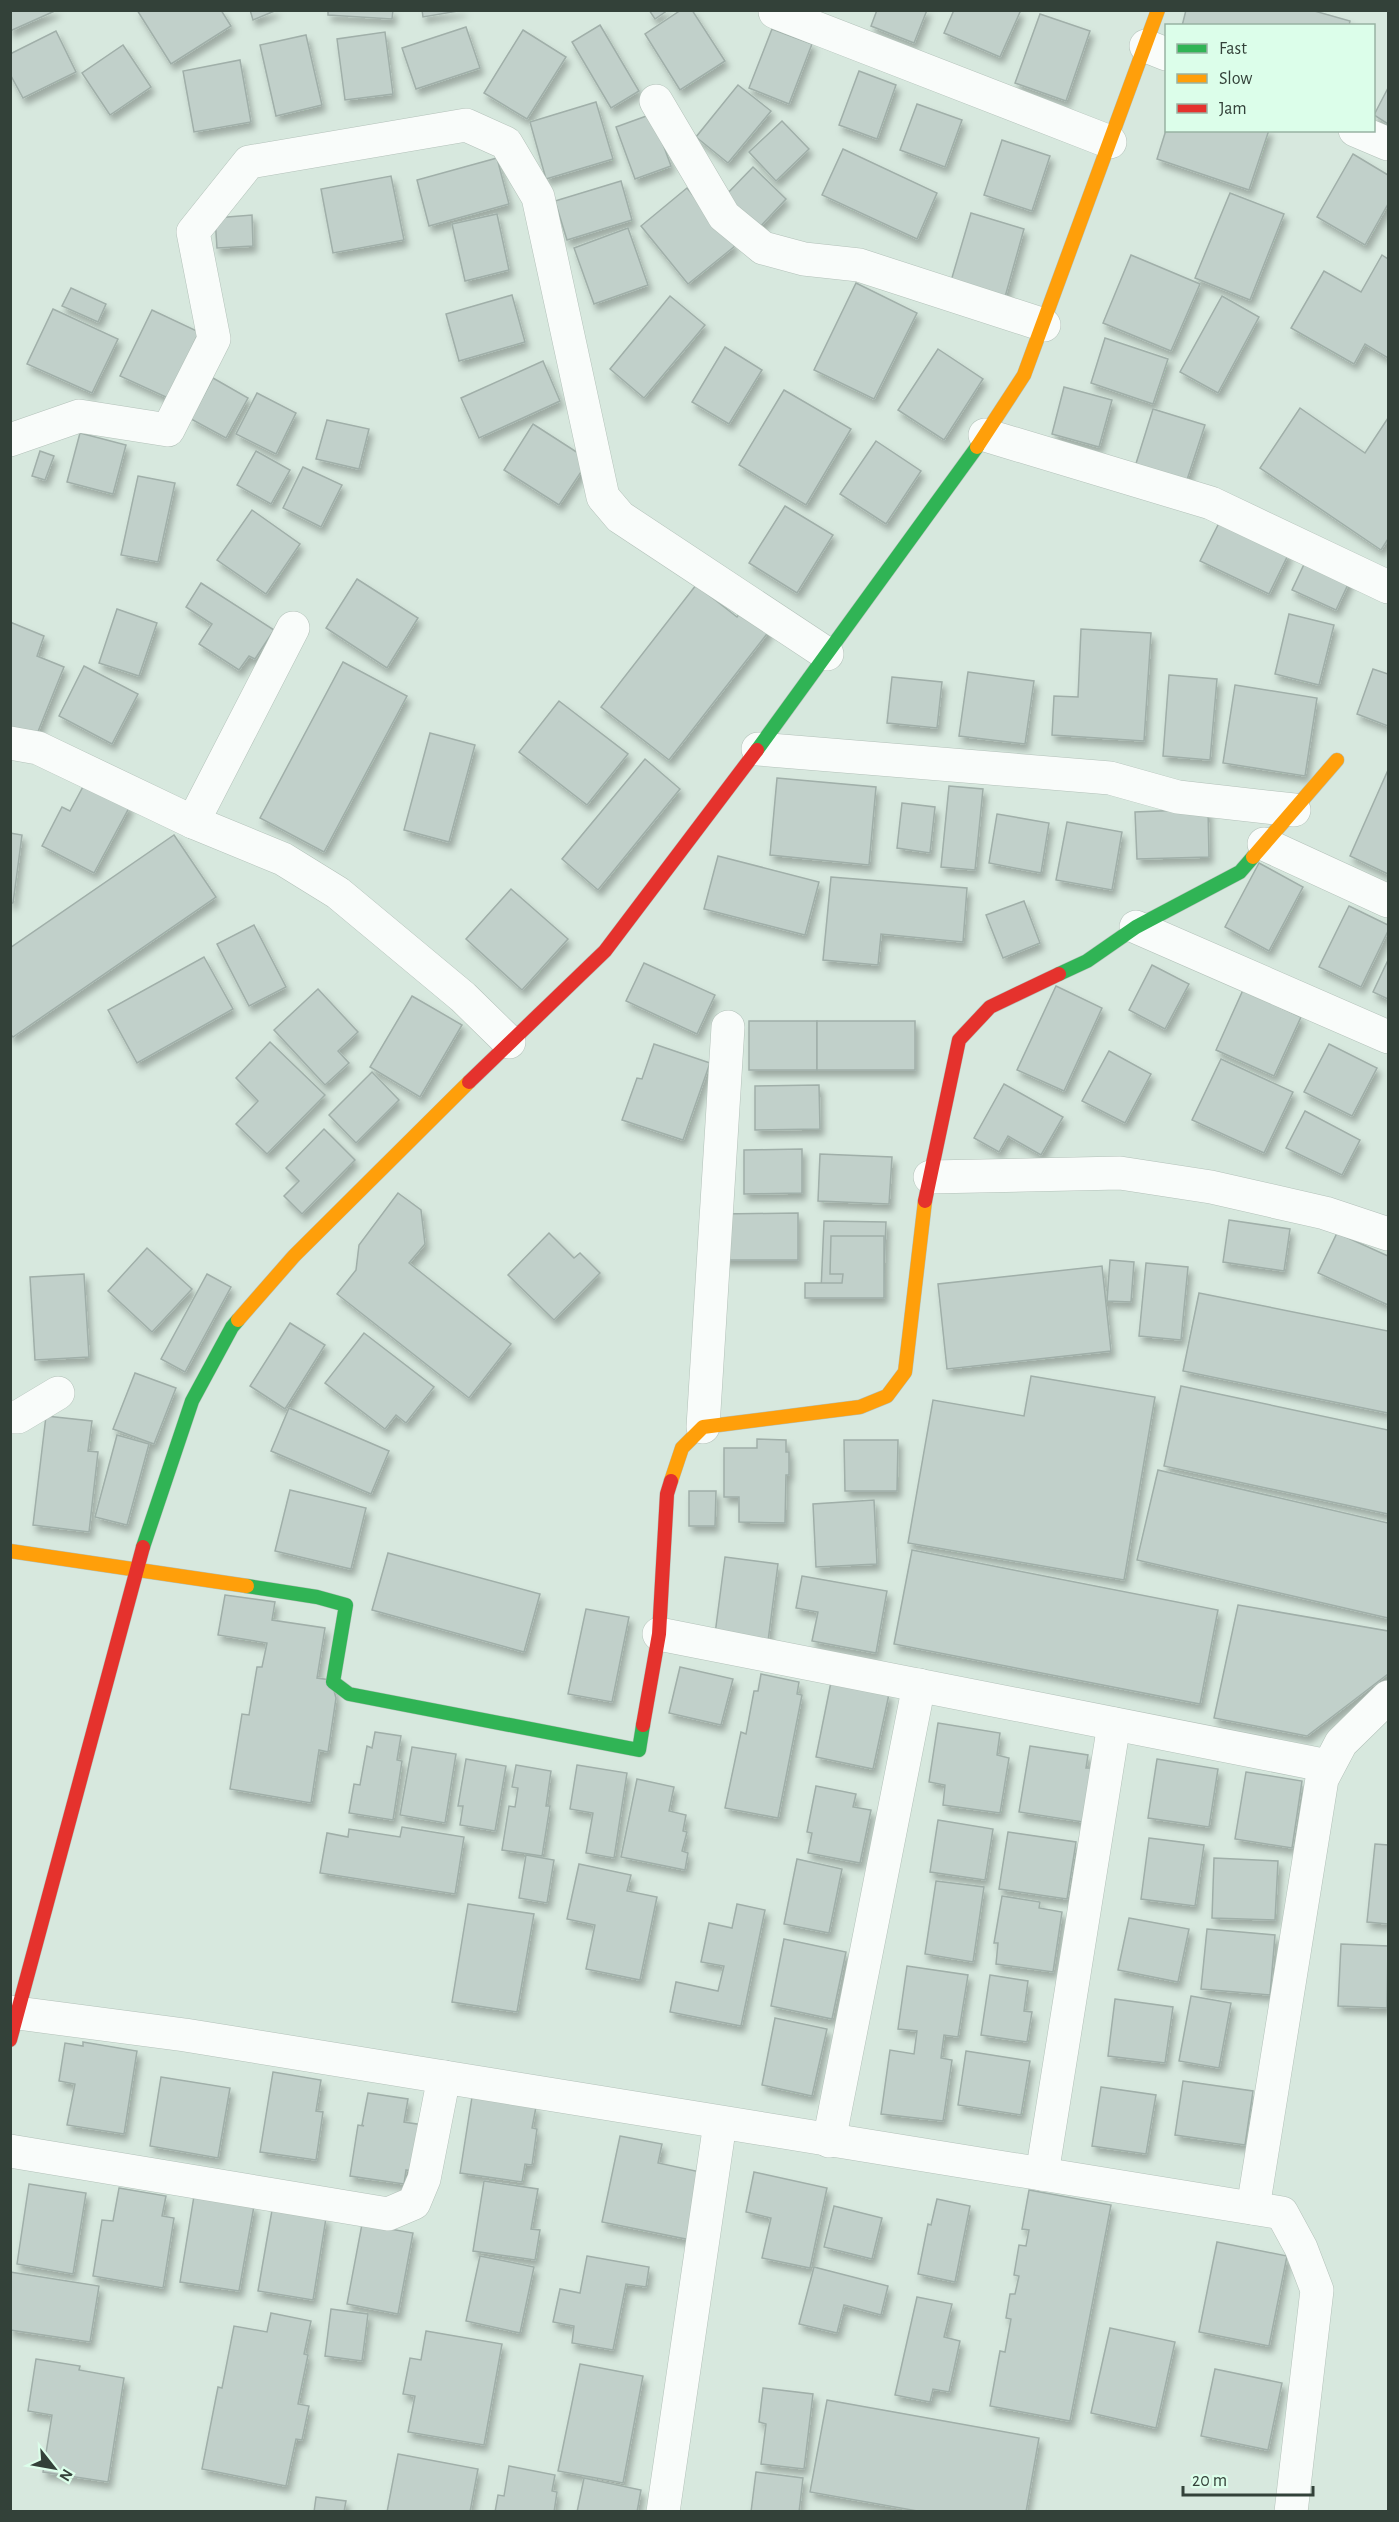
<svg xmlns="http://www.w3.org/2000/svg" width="1399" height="2522" viewBox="0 0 1399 2522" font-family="'Alegreya Sans',sans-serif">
<defs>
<filter id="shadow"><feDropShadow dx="3.5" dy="6" stdDeviation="3" flood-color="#0004"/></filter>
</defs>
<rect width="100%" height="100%" fill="#d7e8de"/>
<g fill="#c1d0ca" stroke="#a0afa9" stroke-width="1.5" filter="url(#shadow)">
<path d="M10,10H57L10,31Z"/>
<path d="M137,10H221L231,26L171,64Z"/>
<path d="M250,10H277L253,20Z"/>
<path d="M328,10H393L392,19L328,15Z"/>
<path d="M422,10H464L423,17Z"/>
<path d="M649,10H668L655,19Z"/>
<path d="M681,10H692L725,61L680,90L645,34Z"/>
<path d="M877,10H927L914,43L871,26Z"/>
<path d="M954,10H1017L1020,12L1000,57L944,33Z"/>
<path d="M1186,10H1311L1350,21L1349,26H1182Z"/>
<path d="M1040,14L1090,31L1066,101L1015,83Z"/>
<path d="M600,25L639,91L611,108L572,42Z"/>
<path d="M466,27L480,68L416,89L402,48Z"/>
<path d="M772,29L812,44L789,104L749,88Z"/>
<path d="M523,30L566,57L527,119L484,93Z"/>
<path d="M56,31L76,72L23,98L10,74V54Z"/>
<path d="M385,32L393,94L345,100L337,39Z"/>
<path d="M306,35L322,105L276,116L260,45Z"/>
<path d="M123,45L151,87L110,115L82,73Z"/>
<path d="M240,60L251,122L194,132L183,71Z"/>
<path d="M859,71L896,85L877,139L839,125Z"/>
<path d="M738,85L771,111L728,163L696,137Z"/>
<path d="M1388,88V124L1374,115Z"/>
<path d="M596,102L613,159L546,179L530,122Z"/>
<path d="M917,104L962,120L945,167L900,150Z"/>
<path d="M652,114L671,166L635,179L616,127Z"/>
<path d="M782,121L809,149L776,181L749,152Z"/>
<path d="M1166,130H1269L1249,190L1157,159Z"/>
<path d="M1002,140L1050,156L1032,211L984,195Z"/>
<path d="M843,149L937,193L917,239L822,195Z"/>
<path d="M1353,154L1388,175V204L1365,245L1317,217Z"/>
<path d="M497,158L509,204L429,226L417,180Z"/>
<path d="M753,167L786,199L757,230L723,198Z"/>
<path d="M391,176L404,240L333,253L321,189Z"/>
<path d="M621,181L632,220L567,240L555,201Z"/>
<path d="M687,188L735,246L688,284L641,226Z"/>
<path d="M1230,193L1284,214L1250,300L1195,278Z"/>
<path d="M971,213L1024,229L1005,297L951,281Z"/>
<path d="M497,214L509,270L465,281L452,224Z"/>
<path d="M252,215L253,246L217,248L215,218Z"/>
<path d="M628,228L648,285L594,304L574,248Z"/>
<path d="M1131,255L1200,284L1171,351L1103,323Z"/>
<path d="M1382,255L1388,259V358L1365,344L1354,364L1291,328L1324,271L1361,292Z"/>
<path d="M856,283L917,313L874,399L814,370Z"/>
<path d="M71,288L106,304L98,322L62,306Z"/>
<path d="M512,295L525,342L459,361L446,314Z"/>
<path d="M670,296L705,325L644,398L610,369Z"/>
<path d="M1222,296L1259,317L1218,393L1180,372Z"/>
<path d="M53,309L118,339L92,393L27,364Z"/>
<path d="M152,310L199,332L168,398L120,376Z"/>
<path d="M1105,338L1168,359L1153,404L1091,383Z"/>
<path d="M725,347L762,370L729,424L692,402Z"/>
<path d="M938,349L983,379L944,440L898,410Z"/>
<path d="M543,361L560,401L479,438L461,398Z"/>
<path d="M213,378L248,398L226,438L191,419Z"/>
<path d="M1064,387L1112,400L1099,447L1052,434Z"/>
<path d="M784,390L851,429L806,505L739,465Z"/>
<path d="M257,393L296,413L276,454L236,434Z"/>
<path d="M1300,408L1365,453L1388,418V539L1381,550L1260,468Z"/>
<path d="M1153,409L1205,425L1185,486L1134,470Z"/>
<path d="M327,420L369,429L359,469L316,459Z"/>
<path d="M533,424L589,460L559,505L504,470Z"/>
<path d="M80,433L126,445L113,494L67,482Z"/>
<path d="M876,441L921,471L886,524L840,494Z"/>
<path d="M40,451L54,456L45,480L32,476Z"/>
<path d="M256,451L290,470L271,504L237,485Z"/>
<path d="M303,467L342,485L321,527L283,508Z"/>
<path d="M138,476L175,483L158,562L121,555Z"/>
<path d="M785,506L833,535L797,593L749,563Z"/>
<path d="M252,510L300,544L266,594L217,560Z"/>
<path d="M1221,519L1289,553L1269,594L1200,561Z"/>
<path d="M1307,558L1351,578L1336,610L1292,590Z"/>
<path d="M357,579L418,618L387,668L326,628Z"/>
<path d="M201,583L274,630L255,659L249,656L239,670L199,644L212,624L186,607Z"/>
<path d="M696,585L737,617L749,601L770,630L669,760L601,707Z"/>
<path d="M117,609L157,623L139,676L99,663Z"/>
<path d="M1289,614L1334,625L1319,685L1275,674Z"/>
<path d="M10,622L44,636L37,656L64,667L35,739L10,730Z"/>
<path d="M1081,629L1151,633L1144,741L1052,735L1054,696L1078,697Z"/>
<path d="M343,662L407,696L324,852L260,818Z"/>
<path d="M84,666L138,694L112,744L59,716Z"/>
<path d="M1373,669L1388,674V726L1357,714Z"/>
<path d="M968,672L1034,681L1025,744L959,736Z"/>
<path d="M1169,675L1217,679L1210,760L1163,756Z"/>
<path d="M892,677L942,682L937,728L887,723Z"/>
<path d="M1235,685L1317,698L1305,776L1223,763Z"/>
<path d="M559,701L628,754L587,805L519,752Z"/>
<path d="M430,733L475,745L449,842L404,830Z"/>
<path d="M645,759L680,789L598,890L562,859Z"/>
<path d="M1388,770V874L1350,856Z"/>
<path d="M777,778L876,787L869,865L770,855Z"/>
<path d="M85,783L130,806L94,873L42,846L62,807L70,811Z"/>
<path d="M949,786L983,789L975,870L941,867Z"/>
<path d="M902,803L935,807L930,853L897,848Z"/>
<path d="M1208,809L1209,857L1137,859L1135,812Z"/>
<path d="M997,814L1049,823L1041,873L989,863Z"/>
<path d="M1067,822L1122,832L1112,890L1056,880Z"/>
<path d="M10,833L22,835L13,903H10Z"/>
<path d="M174,835L216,897L13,1037L10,1034V948Z"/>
<path d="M718,856L819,882L805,935L704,909Z"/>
<path d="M1259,863L1303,887L1269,951L1225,927Z"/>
<path d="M831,877L967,888L963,942L881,934L878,965L823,960Z"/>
<path d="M511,889L568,939L522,990L466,939Z"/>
<path d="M1024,901L1040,943L1003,958L986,915Z"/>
<path d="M1349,906L1388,925V931L1361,987L1319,967Z"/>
<path d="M254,925L286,987L249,1006L217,944Z"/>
<path d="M204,957L233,1009L137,1063L108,1010Z"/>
<path d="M1388,960V999L1373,992Z"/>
<path d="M644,963L715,995L697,1034L626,1001Z"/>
<path d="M1152,965L1189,984L1165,1029L1129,1010Z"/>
<path d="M1056,986L1102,1008L1064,1091L1017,1070Z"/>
<path d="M318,989L358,1032L338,1051L349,1063L325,1085L274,1030Z"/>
<path d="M1243,990L1301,1017L1274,1076L1216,1050Z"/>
<path d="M412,996L462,1025L420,1097L370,1067Z"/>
<rect x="749" y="1021" width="68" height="49"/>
<rect x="817" y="1021" width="98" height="49"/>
<path d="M270,1042L325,1095L267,1154L236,1124L258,1101L236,1078Z"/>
<path d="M654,1044L710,1063L683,1140L622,1120L637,1078L642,1079Z"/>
<path d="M1329,1044L1377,1068L1352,1116L1304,1092Z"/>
<path d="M1109,1051L1151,1074L1125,1123L1082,1101Z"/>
<path d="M1221,1059L1293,1092L1264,1153L1192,1120Z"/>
<path d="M372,1072L399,1100L356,1143L329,1115Z"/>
<path d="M1004,1084L1063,1117L1041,1155L1008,1136L999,1152L974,1138Z"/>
<path d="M819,1085L820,1129L755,1130V1086Z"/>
<path d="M1305,1111L1360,1140L1342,1175L1286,1148Z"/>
<path d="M324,1129L355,1160L302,1214L284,1196L299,1181L286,1168Z"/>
<path d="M802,1149V1193L744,1194V1150Z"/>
<path d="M820,1154L892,1157L889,1204L818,1201Z"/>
<path d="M398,1193L421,1210L425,1244L409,1263L511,1344L469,1398L337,1294L356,1270L359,1245Z"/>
<path d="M798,1213V1260H722V1214Z"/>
<path d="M1229,1220L1290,1229L1284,1271L1223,1262Z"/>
<path d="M824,1221L886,1222L883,1293L821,1291Z"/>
<path d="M549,1233L574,1258L580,1253L600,1273L554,1320L508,1275Z"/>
<path d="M1337,1233L1388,1256V1305L1318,1273Z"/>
<path d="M831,1236H884V1298H805V1283H842L843,1274H830Z"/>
<path d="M147,1248L192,1289L152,1332L108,1291Z"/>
<path d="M1110,1260L1134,1262L1131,1302L1107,1301Z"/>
<path d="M1146,1263L1188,1267L1181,1340L1139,1336Z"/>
<path d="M1102,1266L1111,1351L947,1369L938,1284Z"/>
<path d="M84,1274L89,1357L35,1360L30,1277Z"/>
<path d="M207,1274L231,1287L185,1372L161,1359Z"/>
<path d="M1199,1293L1388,1331V1413L1183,1371Z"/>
<path d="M290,1323L325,1345L285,1409L250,1386Z"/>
<path d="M364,1333L434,1387L406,1423L396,1415L385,1429L325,1383Z"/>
<path d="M135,1373L176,1388L154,1444L113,1429Z"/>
<path d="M1031,1376L1155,1397L1124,1580L908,1543L933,1400L1024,1416Z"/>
<path d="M1181,1386L1388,1430V1514L1164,1466Z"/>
<path d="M289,1408L389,1451L371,1494L271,1451Z"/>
<path d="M46,1416L92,1421L88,1451L98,1452L89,1532L33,1525Z"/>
<path d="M117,1435L149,1444L127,1525L95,1517Z"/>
<path d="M757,1439L786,1440V1452H789V1475H786L785,1523L739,1522V1497H724V1448H757Z"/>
<path d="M844,1440H898L897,1491H845Z"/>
<path d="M1158,1470L1388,1523V1618L1137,1560Z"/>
<path d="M290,1490L366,1508L351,1569L275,1551Z"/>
<path d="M689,1491H716L715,1526H689Z"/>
<path d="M874,1500L877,1564L816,1567L813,1504Z"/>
<path d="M912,1550L1218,1610L1200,1704L894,1644Z"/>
<path d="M388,1553L540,1594L524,1652L372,1610Z"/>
<path d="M725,1557L778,1564L768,1641L715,1634Z"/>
<path d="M802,1576L887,1591L876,1653L812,1641L818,1612L796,1608Z"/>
<path d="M225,1595L275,1602L272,1620L325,1628L317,1678L331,1680L336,1698L328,1752L319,1750L311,1803L230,1789L242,1714L249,1715L257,1667H262L267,1643L218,1635Z"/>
<path d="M1238,1605L1388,1631V1674L1307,1736L1214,1718Z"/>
<path d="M586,1609L629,1617L612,1702L568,1694Z"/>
<path d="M680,1667L733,1679L721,1725L669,1713Z"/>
<path d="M761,1674L799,1682L797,1694L802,1695L778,1818L725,1808L741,1732L746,1734L754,1691H758Z"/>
<path d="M831,1682L889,1694L873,1769L816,1757Z"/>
<path d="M938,1723L1000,1733L997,1755L1009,1758L1000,1813L943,1805L945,1785L929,1782Z"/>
<path d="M375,1732L401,1736L397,1760L402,1761L393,1820L349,1813L354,1784L360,1785L367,1746L372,1748Z"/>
<path d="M1030,1746L1088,1755L1086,1768H1091L1083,1822L1019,1812Z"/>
<path d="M412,1747L456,1754L445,1823L400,1815Z"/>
<path d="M466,1759L506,1766L495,1831L460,1825L463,1806H458Z"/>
<path d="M1157,1759L1218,1769L1209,1827L1148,1818Z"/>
<path d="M516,1765L551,1771L546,1806H550L542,1856L502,1850L509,1806L515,1807L518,1788L512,1787Z"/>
<path d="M577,1765L627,1773L614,1858L586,1853L593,1813L570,1809Z"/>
<path d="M1246,1772L1302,1781L1292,1848L1235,1839Z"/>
<path d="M637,1779L674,1787L669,1811L686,1815L683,1831L687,1832L682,1851L688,1853L685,1870L621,1857Z"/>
<path d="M816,1786L856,1794L853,1807L871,1810L860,1863L808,1853L812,1833L807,1832Z"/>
<path d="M938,1820L993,1829L985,1880L930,1872Z"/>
<path d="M402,1827L464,1837L455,1894L320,1873L327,1833L348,1837L349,1829L400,1837Z"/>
<path d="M1008,1832L1076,1842L1067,1899L999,1889Z"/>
<path d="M1149,1838L1204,1845L1195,1906L1141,1899Z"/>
<path d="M1375,1844L1388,1845V1924L1367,1922Z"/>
<path d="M526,1855L554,1860L547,1903L519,1898Z"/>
<path d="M1214,1858L1278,1861L1275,1920L1212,1918Z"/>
<path d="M797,1859L842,1869L829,1933L784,1924Z"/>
<path d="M579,1864L631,1875L627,1891L657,1897L640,1980L586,1969L595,1925L567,1919Z"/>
<path d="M936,1881L984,1887L973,1962L925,1954Z"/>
<path d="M1002,1896L1040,1902L1039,1908L1062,1912L1053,1972L996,1964L998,1943H994Z"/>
<path d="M468,1904L534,1914L517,2012L452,2002Z"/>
<path d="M737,1904L765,1910L741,2026L670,2012L676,1982L718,1991L724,1966L701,1962L709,1923L732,1928Z"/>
<path d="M1129,1918L1189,1929L1178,1982L1118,1970Z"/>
<path d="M1207,1929L1275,1935L1270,1995L1201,1989Z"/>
<path d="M784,1939L846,1952L832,2019L771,2006Z"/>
<path d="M1341,1944L1388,1946L1387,2008L1338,2006Z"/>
<path d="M907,1966L968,1975L958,2037L944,2035L941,2058L952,2060L943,2121L881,2114L890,2050L914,2054L917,2031L898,2029Z"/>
<path d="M990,1975L1028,1981L1024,2011L1032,2012L1027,2042L981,2035Z"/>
<path d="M1191,1996L1231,2003L1219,2068L1179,2061Z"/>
<path d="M1115,1999L1173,2007L1165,2063L1108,2056Z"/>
<path d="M775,2018L827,2029L812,2096L762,2085Z"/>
<path d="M83,2042L137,2051L124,2134L67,2125L75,2084L59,2081L65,2043L83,2046Z"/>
<path d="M966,2051L1030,2061L1021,2115L958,2105Z"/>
<path d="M273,2072L321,2080L316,2111L323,2112L316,2160L260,2152Z"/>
<path d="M161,2077L230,2088L218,2158L150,2146Z"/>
<path d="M1183,2081L1253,2091L1245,2145L1175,2135Z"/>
<path d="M1101,2087L1156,2095L1146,2154L1092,2146Z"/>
<path d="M368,2093L408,2099L404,2122L430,2126L422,2173L406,2170L404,2184L350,2176L358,2125L364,2126L362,2125Z"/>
<path d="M472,2097L536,2107L532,2128L537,2129L532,2165L525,2164L522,2182L460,2173Z"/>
<path d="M620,2136L662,2144L658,2163L705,2173L691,2240L602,2222Z"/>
<path d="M754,2172L827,2188L810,2268L762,2258L771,2218L746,2212Z"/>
<path d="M484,2181L538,2189L531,2229L540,2230L535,2260L473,2251Z"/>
<path d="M29,2184L86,2193L73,2274L17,2264Z"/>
<path d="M119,2188L166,2196L162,2216L174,2218L163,2288L93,2276L102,2220L113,2221Z"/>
<path d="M1029,2190L1111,2205L1070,2421L990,2406L1000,2351L1005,2352L1011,2319L1006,2318L1010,2294H1015L1019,2276L1014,2275L1019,2245L1026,2246L1029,2230L1022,2229Z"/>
<path d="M194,2196L254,2206L239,2291L180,2282Z"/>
<path d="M937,2199L970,2206L955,2282L918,2274L928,2224L931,2225Z"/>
<path d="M834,2206L882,2218L872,2259L824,2247Z"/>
<path d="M272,2210L326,2218L313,2300L258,2291Z"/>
<path d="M362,2224L413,2233L398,2314L347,2304Z"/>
<path d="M1217,2242L1287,2256L1269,2346L1199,2332Z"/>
<path d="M480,2256L534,2267L520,2333L466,2321Z"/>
<path d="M587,2256L649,2267L646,2287L626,2284L613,2350L572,2343L574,2326L553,2322L560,2289L580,2293Z"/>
<path d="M814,2267L888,2286L881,2315L844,2305L837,2333L799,2324Z"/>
<path d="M10,2272L99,2286L90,2342L10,2330Z"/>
<path d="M917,2297L952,2304L944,2337L960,2341L949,2392L933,2389L930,2402L895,2395Z"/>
<path d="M331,2309L368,2314L362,2361L325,2356Z"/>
<path d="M271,2313L311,2321L304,2354L308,2355L298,2404L309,2406L302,2440L296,2439L286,2486L202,2469L218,2387L222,2388L234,2326L267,2332Z"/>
<path d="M1110,2328L1175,2342L1156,2428L1091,2413Z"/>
<path d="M426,2331L502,2344L484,2445L408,2432L415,2396L403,2394L410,2358L421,2360Z"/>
<path d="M36,2359L80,2366L79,2370L124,2378L108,2482L43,2472L52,2415L28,2411Z"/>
<path d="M580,2364L643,2376L623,2483L558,2471Z"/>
<path d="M1215,2369L1282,2383L1268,2450L1201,2436Z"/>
<path d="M763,2388L813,2394L804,2469L761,2464L766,2424L759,2422Z"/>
<path d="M827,2400L1039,2438L1026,2512H923L810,2492Z"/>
<path d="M398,2454L478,2469L470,2512H387Z"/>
<path d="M509,2466L555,2475L552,2491L557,2492L554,2512H495L498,2495L504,2496Z"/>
<path d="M756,2472L803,2478L799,2512H751Z"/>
<path d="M584,2478L641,2490L637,2512H577Z"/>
<path d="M316,2497L346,2501L344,2512H314Z"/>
</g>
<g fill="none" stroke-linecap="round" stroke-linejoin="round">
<defs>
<g id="street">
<path d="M775,12L1110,142"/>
<path d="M1146,46L1166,54"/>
<path d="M656,101L724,216L763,248L804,259L859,265L1044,325"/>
<path d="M1355,130L1388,144"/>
<path d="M985,435L1211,503L1388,587"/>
<path d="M10,440L79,416L168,430L214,339L193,232L249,162L466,125L506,143L538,197L603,497L620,517L827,654"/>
<path d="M10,743L38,748L193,822L283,859L338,893L463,997L509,1042"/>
<path d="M758,749L1110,778L1178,797L1294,810"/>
<path d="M193,822L293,628"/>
<path d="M1264,844L1388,901"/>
<path d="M1136,927L1388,1037"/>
<path d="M930,1177L1120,1173L1211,1187L1325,1213L1388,1234"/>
<path d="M10,1417H18L58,1393"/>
<path d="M703,1427L728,1027"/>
<path d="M659,1634L1328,1766"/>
<path d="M10,2012L185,2035L1282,2213L1301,2248L1317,2290L1291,2512"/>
<path d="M829,2141L919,1685"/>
<path d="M10,2151L388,2214L414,2203L424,2179L444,2077"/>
<path d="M1042,2174L1114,1724"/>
<path d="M1253,2208L1322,1779L1341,1743L1388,1697"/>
<path d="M663,2512L720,2123"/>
</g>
<g id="fast">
<path d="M757,750L977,447"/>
<path d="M1059,974L1087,961L1136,927L1240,872L1253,857"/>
<path d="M143,1547L192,1401L232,1327L238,1320"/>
<path d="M247,1586L317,1597L346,1605L333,1682L349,1694L639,1750L643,1725"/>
</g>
<g id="slow">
<path d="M977,447L1024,375L1158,10"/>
<path d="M1253,857L1337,760"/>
<path d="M238,1320L294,1256L469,1082"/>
<path d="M671,1481L682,1448L703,1427L860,1407L887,1396L905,1372L925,1201"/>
<path d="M10,1551L247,1586"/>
</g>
<g id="jam">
<path d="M469,1082L605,951L757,750"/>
<path d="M925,1201L959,1040L990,1007L1059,974"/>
<path d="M643,1725L659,1634L667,1494L671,1481"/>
<path d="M10,2040L143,1547"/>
</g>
</defs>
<use href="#street" stroke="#b3c1b9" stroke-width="34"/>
<use href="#fast" stroke="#b3c1b9" stroke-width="15"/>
<use href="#slow" stroke="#b3c1b9" stroke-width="15"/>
<use href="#jam" stroke="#b3c1b9" stroke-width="15"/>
<use href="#street" stroke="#f9fcfa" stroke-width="33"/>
<use href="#fast" stroke="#30b455" stroke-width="14"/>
<use href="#slow" stroke="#ff9f0a" stroke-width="14"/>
<use href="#jam" stroke="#e5322d" stroke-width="14"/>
</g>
<rect width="1399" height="2522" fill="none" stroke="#334139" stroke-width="24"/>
<rect x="1165" y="24" width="210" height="108" fill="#dcfeea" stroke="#98b2a3" stroke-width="1.5"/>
<rect x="1177" y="44" width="30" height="9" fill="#30b455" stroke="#98b2a3" stroke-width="1.5"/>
<text x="1219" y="54" font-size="18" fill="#334139">Fast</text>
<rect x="1177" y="74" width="30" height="9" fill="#ff9f0a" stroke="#98b2a3" stroke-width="1.5"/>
<text x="1219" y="84" font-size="18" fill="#334139">Slow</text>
<rect x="1177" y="104" width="30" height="9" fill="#e5322d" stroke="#98b2a3" stroke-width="1.5"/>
<text x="1219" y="114" font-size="18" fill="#334139">Jam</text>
<g transform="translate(54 2468) rotate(121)" stroke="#dcfeea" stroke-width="4.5" paint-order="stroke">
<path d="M0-4.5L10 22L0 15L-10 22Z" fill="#334139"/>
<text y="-9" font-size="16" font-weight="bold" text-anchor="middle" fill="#334139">N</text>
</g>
<path d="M1183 2486v9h130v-9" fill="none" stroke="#334139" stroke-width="3"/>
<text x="1192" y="2486" font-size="18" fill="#334139" stroke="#dcfeea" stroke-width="4.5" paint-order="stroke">20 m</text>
</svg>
